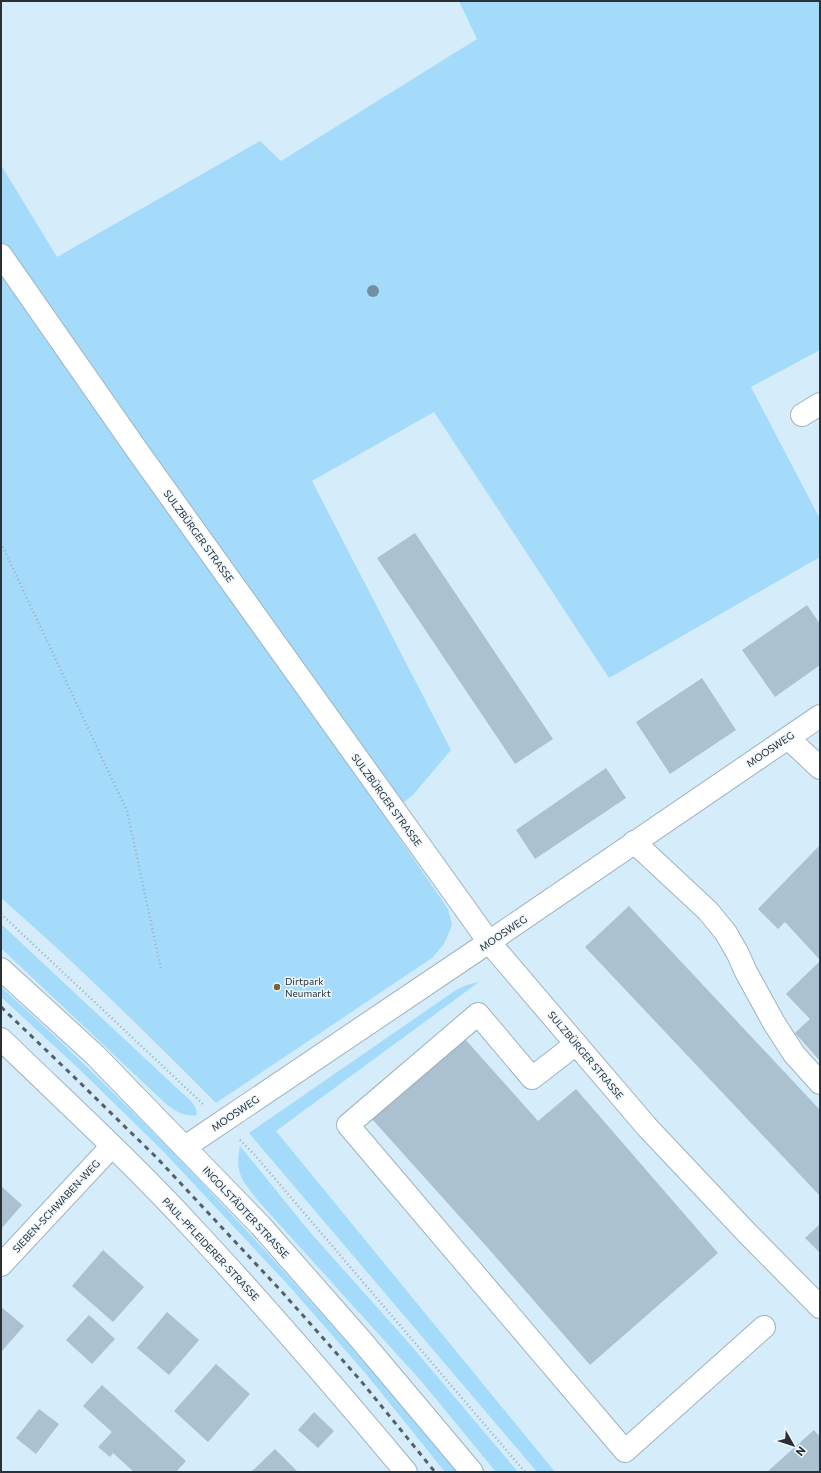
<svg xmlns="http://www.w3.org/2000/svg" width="821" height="1473" viewBox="0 0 821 1473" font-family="Commissioner,sans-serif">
<rect width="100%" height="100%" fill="#d5ecfa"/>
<g fill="#a4dbfb">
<path d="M459,1H820V350L751,387L820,519V557L609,678L434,412L312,481L451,750L413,795L385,817L448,909L452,925L444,944L432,958L216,1103C146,1033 76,963 1,898V165L57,257L260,141L281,161L477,39Z"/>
<path d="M1,924L182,1093C189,1099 197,1105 197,1115C183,1117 175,1111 165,1103L1,948Z"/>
<path d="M479,982L276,1131L555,1472H537L249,1133L456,990L467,985Z"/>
<path d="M1,987C167,1136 314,1300 457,1472H445L367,1375L290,1287L162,1150L76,1066L1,997Z"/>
<path d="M240,1146L309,1231L408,1342L518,1472H496L422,1382L260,1203C243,1181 234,1175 240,1146Z"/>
</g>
<g fill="#acc1cf">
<path d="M415,533L553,739L515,764L377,558Z"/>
<path d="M807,605L820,624V665L775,697L742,650Z"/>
<path d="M702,678L736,730L670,774L636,722Z"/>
<path d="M606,768L626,798L535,859L516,830Z"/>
<path d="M820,845V960L785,922L778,929L758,909Z"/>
<path d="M629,906L820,1110V1196L585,947Z"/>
<path d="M820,961V1061L795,1033L810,1019L786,994Z"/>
<path d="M464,1038L538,1121L576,1089L718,1253L590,1365L487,1247L372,1119Z"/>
<path d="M1,1186L22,1205L1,1229Z"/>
<path d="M820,1224V1253L805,1238Z"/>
<path d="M103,1250L144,1287L113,1322L72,1286Z"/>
<path d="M1,1307L24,1326L1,1352Z"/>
<path d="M167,1312L199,1340L169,1375L137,1348Z"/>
<path d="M89,1315L115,1339L92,1364L66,1340Z"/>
<path d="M216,1364L250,1394L208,1442L174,1411Z"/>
<path d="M102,1385L186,1461L176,1472H134L113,1453L110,1457L98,1447L112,1432L83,1406Z"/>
<path d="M39,1409L59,1424L36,1454L16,1438Z"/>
<path d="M314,1412L334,1431L318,1448L298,1430Z"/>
<path d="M814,1430L820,1437V1472H767Z"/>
<path d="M275,1449L298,1472H251Z"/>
</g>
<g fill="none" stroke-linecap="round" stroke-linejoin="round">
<defs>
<g id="minor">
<path d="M1,255L139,453L489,942L647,1127L747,1233L820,1307"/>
<path d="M802,415L820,404"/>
<path d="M788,738L820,768"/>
<path d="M634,842L708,911L726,933L738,954L746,972L774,1023L794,1054L820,1083"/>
<path d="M1,969L95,1055L260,1225L361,1340L472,1472"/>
<path d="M1,1039C67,1103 135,1165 197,1233C269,1310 338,1391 406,1472"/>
<path d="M576,1044L532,1078L478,1014L348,1125L625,1451L764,1327"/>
<path d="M185,1147L489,942L820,716"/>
<path d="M1,1265L112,1146"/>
</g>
</defs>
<use href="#minor" stroke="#9db3c0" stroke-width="24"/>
<g stroke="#9dafbb" stroke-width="2.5" stroke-dasharray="1 3" stroke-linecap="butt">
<path d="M1,543L127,811L161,969"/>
<path d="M1,914L203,1104"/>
<path d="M240,1140L253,1153L525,1472"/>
</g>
<use href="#minor" stroke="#fff" stroke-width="22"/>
<path stroke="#556169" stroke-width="3" stroke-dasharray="5 5" stroke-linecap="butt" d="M1,1007L70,1073L157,1158L283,1293L361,1381L435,1472"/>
</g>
<circle fill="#7191a2" cx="373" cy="291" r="6"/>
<circle fill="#7b6434" stroke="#eef7fc" stroke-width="1.5" cx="277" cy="987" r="4"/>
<g text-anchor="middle" stroke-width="3" stroke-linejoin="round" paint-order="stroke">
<g font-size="10" fill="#293137" stroke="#eef7fc">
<text transform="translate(199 536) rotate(54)" y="4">SULZBÜRGER STRASSE</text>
<text transform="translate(770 749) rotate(-34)" y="4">MOOSWEG</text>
<text transform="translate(387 800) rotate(54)" y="4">SULZBÜRGER STRASSE</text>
<text transform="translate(503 933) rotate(-34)" y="4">MOOSWEG</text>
<text transform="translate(586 1055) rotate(50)" y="4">SULZBÜRGER STRASSE</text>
<text transform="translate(235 1113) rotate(-34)" y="4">MOOSWEG</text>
<text transform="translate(56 1206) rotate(-47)" y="4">SIEBEN-SCHWABEN-WEG</text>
<text transform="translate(246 1212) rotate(47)" y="4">INGOLSTÄDTER STRASSE</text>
<text transform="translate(211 1249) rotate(47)" y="4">PAUL-PFLEIDERER-STRASSE</text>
</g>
<g font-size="10" fill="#293137" stroke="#eef7fc" text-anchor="start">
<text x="285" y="985">Dirtpark<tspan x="285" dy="12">Neumarkt</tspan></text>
</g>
</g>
<rect width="821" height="1473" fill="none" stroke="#293137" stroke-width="4"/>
<g transform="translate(793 1445) rotate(129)" stroke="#eef7fc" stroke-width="3" paint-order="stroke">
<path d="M0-3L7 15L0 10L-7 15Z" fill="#293137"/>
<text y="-6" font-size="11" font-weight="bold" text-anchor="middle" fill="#293137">N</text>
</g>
</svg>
